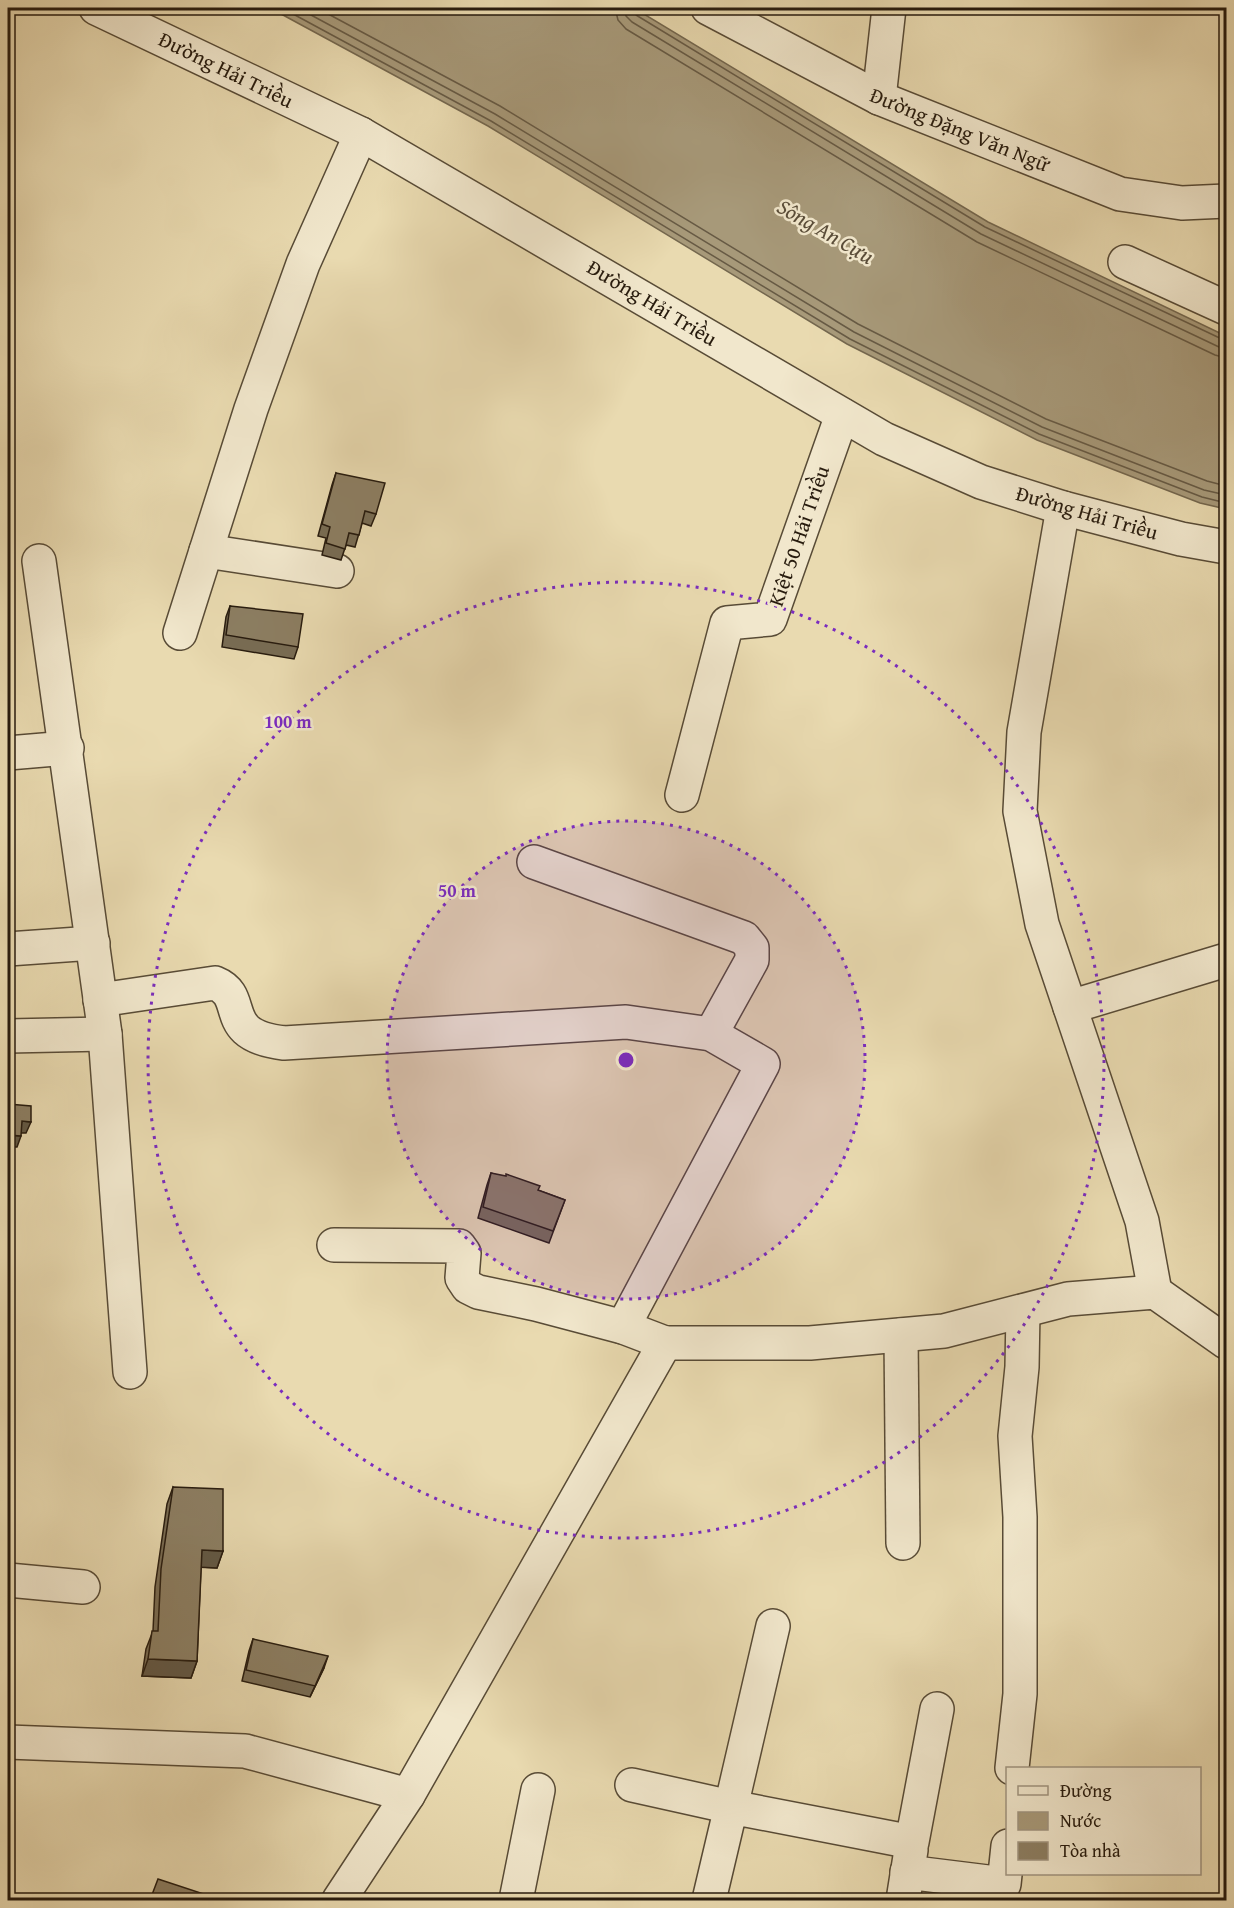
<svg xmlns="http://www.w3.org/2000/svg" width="1234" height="1908" viewBox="0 0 1234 1908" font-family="'Gentium Book Plus',serif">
<rect width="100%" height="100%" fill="#e9dab0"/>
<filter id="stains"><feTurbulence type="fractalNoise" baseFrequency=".00333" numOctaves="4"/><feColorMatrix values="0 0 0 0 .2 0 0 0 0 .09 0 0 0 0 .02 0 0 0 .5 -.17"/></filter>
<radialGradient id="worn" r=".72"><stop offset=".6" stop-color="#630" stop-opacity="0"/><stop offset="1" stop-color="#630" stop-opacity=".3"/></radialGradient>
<path fill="#a79979" stroke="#74674e" stroke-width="1.5" d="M270,8H634L988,222L1226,336V509L1200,503L1037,440L847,344L488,126Z"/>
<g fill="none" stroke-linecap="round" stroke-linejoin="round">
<g stroke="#675a44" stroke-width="1.5">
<path d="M282,8L491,121L850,339L1039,434L1202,497L1226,503"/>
<path d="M298,8L495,114L854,332L1042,427L1204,490L1226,495"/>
<path d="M317,8L500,106L858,324L1046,419L1207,481L1226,486"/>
<path d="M615,8L618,20L626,29L977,242L1215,355L1226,358"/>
<path d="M624,8L626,16L632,22L981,234L1219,347L1226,349"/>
<path d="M632,8L636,15L985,227L1226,341"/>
</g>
<defs>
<g id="minor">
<path d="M96,8L361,134L884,439L981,482L1063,508L1181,539L1226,547"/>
<path d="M708,8L879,98L1120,194L1182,203L1226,201"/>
<path d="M879,98L889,8"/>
<path d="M1125,262L1226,308"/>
<path d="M1063,508L1024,732L1020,811L1042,924L1142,1221L1155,1292"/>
<path d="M206,551L337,571"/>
<path d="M39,561L105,1034L130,1372"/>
<path d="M180,633L251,409L303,264L361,134"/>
<path d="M8,753L67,748"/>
<path d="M682,795L727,623L770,619L842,415"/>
<path d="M534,862L744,938L752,948V960L711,1034"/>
<path d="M8,949L93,943"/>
<path d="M100,1000L215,983C250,997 216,1035 284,1043L626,1022L711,1034L763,1064L623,1327"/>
<path d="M1070,1007L1226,960"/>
<path d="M8,1036L105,1034"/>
<path d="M334,1245L459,1246L464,1253L462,1278L468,1287L478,1292L536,1304L623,1327L665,1343L408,1795L339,1900"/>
<path d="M901,1335L903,1543"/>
<path d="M665,1343H810L944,1331L1068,1299L1155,1292L1226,1342"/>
<path d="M8,1580L83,1587"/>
<path d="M8,1742L245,1751L408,1795"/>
<path d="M1012,1768L1020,1694V1517L1015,1436L1022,1367L1023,1311"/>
<path d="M632,1785L731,1807L773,1626"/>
<path d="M907,1872L1004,1884L1008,1846"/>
<path d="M516,1900L538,1790"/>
<path d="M709,1900L731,1807L912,1842L937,1709"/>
<path d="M903,1900L911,1850"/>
</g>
</defs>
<use href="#minor" stroke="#584b36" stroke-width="36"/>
<use href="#minor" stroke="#f1e7cc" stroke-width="33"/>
</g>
<g fill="#786c54" stroke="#271b0e" stroke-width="1.5">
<path d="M336,473L376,514L371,526L362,523L355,547L346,545L341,560L322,555L326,538L318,536L332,485Z"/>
<path d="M230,606L298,647L294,659L222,647L226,617Z"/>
<path d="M491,1173L565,1200L549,1243L478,1218L487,1185Z"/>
<path d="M173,1487L223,1551L217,1568L201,1567L197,1661L191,1678L142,1676L146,1649L153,1631L155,1587L167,1504Z"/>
<path d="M253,1639L324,1668L310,1697L242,1681L249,1651Z"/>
</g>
<g fill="#625845" stroke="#271b0e" stroke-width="1.5">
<path d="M22,1121L31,1122L26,1133H18Z"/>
<path d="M8,1135L21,1136L17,1147H8Z"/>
<path d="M202,1550L223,1551L217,1568L195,1567Z"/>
<path d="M328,1656L324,1668L310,1697L315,1686Z"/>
<path d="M148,1659L197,1661L191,1678L142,1676Z"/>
</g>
<g fill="#8c7e62" stroke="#271b0e" stroke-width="1.5">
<path d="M336,473L385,483L376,514L365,511L359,535L349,533L345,549L326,543L330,527L322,524Z"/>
<path d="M230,606L303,614L298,647L226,635Z"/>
<path d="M8,1104L31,1106V1122L22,1121L21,1136L8,1135Z"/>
<path d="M491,1173L506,1176V1174L540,1186L538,1190L565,1200L553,1231L483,1207Z"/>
<path d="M173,1487L223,1489V1551L202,1550L197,1661L148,1659L152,1631H158L161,1569Z"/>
<path d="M253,1639L328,1656L315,1686L246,1670Z"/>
<path d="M158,1879L219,1899L218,1900H150Z"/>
</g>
<circle cx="626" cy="1060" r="239" fill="#7b2cbf" fill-opacity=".12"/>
<g fill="none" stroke="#7b2cbf" stroke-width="3" stroke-dasharray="3 6">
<circle cx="626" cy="1060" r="239"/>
<circle cx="626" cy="1060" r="478"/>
</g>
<g text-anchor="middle" stroke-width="5" stroke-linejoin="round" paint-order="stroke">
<g font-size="21" fill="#271b0e" stroke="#f1e7cc">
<text transform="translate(226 70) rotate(26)" y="7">Đường Hải Triều</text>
<text transform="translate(960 130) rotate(22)" y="7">Đường Đặng Văn Ngữ</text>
<text transform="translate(652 303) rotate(31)" y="7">Đường Hải Triều</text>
<text transform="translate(1087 513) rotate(16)" y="7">Đường Hải Triều</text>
<text transform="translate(799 536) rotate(-71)" y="7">Kiệt 50 Hải Triều</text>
</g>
<g font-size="22" font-style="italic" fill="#5a4d39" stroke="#f1e7cc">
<text transform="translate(826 231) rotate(30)" y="8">Sông An Cựu</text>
</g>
</g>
<circle cx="626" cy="1060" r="9" fill="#7b2cbf" stroke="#f1e7cc" stroke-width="3"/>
<g font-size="18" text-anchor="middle" font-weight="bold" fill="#7b2cbf" stroke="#f1e7cc" stroke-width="5" stroke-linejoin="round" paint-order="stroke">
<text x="288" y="728">100 m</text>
<text x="457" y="897">50 m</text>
</g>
<rect width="1234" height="1908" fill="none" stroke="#e9dab0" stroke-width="30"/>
<rect x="9" y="9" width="1216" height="1890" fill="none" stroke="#271b0e" stroke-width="3"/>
<rect x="15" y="15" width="1204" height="1878" fill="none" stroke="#271b0e" stroke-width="1.5"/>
<rect x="1006" y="1767" width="195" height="108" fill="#f1e7cc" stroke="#a09580" stroke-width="1.5"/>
<rect x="1018" y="1786" width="30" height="9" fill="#f1e7cc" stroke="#a09580" stroke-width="1.5"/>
<text x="1060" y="1797" font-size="18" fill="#271b0e">Đường</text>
<rect x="1018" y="1812" width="30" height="18" fill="#a79979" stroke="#a09580" stroke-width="1.5"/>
<text x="1060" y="1827" font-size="18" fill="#271b0e">Nước</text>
<rect x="1018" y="1842" width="30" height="18" fill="#8c7e62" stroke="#a09580" stroke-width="1.5"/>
<text x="1060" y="1857" font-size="18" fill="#271b0e">Tòa nhà</text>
<rect width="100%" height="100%" filter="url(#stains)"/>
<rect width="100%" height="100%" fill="url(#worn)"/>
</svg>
